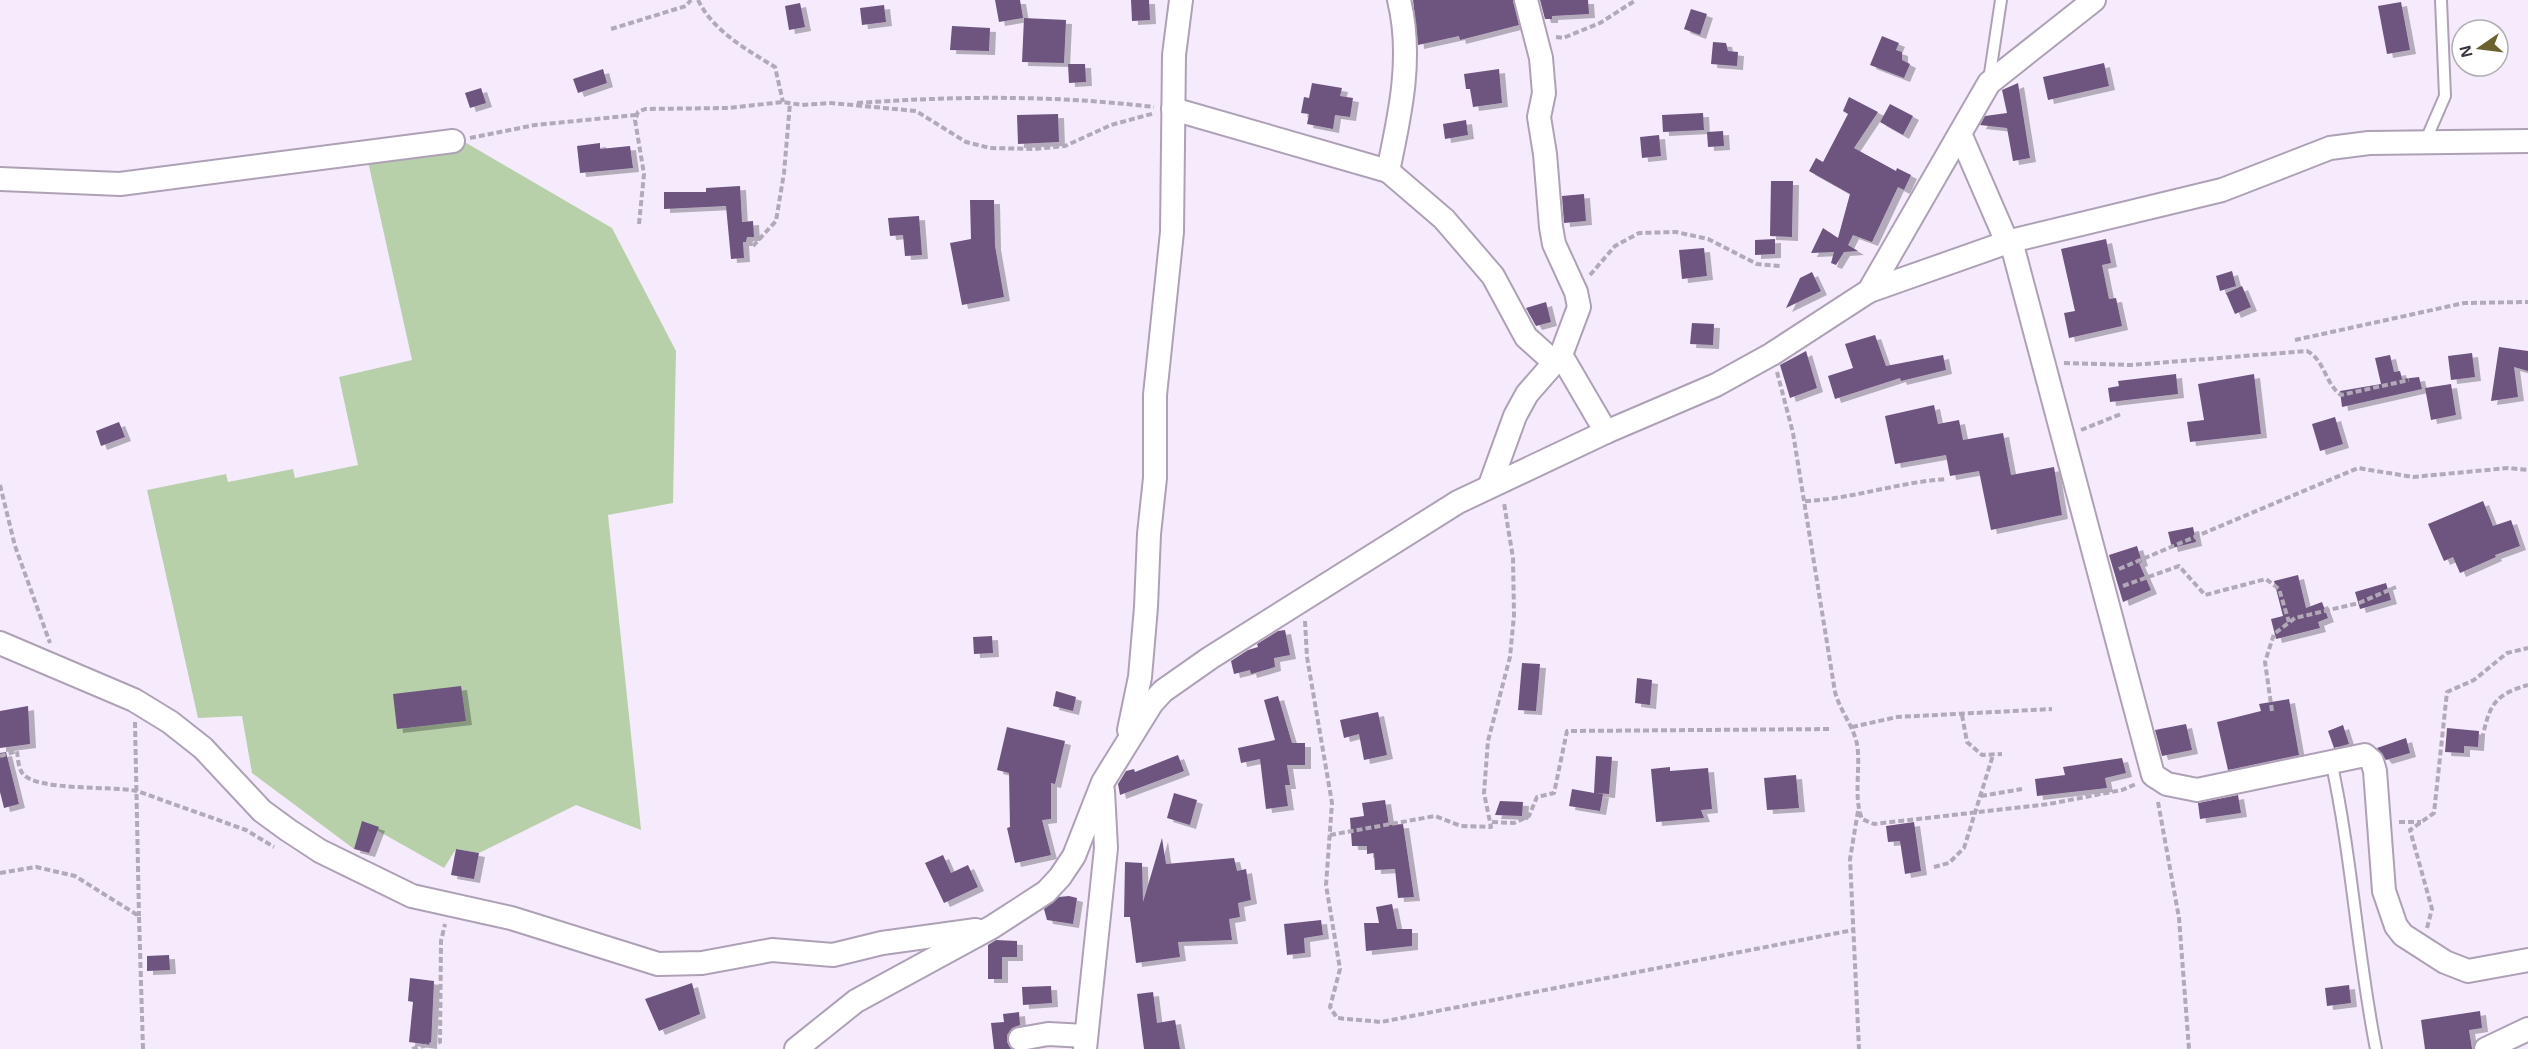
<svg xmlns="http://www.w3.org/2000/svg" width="2528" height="1049" viewBox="0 0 2528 1049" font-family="Arial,sans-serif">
<defs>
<filter id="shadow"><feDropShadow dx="6" dy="4" stdDeviation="0" flood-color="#0004"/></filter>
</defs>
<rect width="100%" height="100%" fill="#f6ebfd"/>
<path fill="#b8d0aa" d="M463,141L612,228L676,351L673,503L608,515L641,830L576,805L479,853L456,849L444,868L362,822L354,849L252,773L242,716L198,718L147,490L226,474L228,482L293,469L295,478L358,465L339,377L412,360L367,157Z"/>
<g fill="#6e547f" filter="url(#shadow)">
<path d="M995,0H1020L1023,18L999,22Z"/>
<path d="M1131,0H1149L1150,20L1132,21Z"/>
<path d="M1413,0H1513L1519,25L1460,40L1459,36L1418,45Z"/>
<path d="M1540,0H1588L1589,14L1552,16V19H1545Z"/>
<path d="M2401,2L2410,50L2387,54L2378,6Z"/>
<path d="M800,3L805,27L789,30L785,6Z"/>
<path d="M884,5L886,22L862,25L860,8Z"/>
<path d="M1691,9L1707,14L1700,35L1684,29Z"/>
<path d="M1024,18L1066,20L1064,63L1022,62Z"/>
<path d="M952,26L990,28L989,51L950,50Z"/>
<path d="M1882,36L1899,43L1896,50L1902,52V60L1910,64L1904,78L1870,65Z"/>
<path d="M1713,42L1726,43L1728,51L1738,52L1737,66L1711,64Z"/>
<path d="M2104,63L2109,86L2048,100L2043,77Z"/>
<path d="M1068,64H1085L1086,82L1069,83Z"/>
<path d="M603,69L607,83L578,93L573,79Z"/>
<path d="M1499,69L1502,103L1473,107L1470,89H1466L1464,74Z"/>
<path d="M1312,83L1342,88L1340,96L1353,98L1350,117L1335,115L1333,129L1307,124L1309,114L1301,113L1304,97L1309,98Z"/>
<path d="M2018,83L2030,158L2013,161L2007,128L1980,125L1985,116L2007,113L2002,90Z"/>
<path d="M481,88L486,103L470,108L465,93Z"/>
<path d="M1849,97L1878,112L1854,148L1896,171L1897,168L1911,175L1904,190L1898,187L1872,242L1853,235L1848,245L1858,251L1844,252L1836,265L1831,263L1834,252L1811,253L1823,228L1838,238L1850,194L1809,171L1816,158L1823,162L1848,114L1843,111Z"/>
<path d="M1890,104L1913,116L1903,135L1880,122Z"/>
<path d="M1703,113L1704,130L1663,132L1662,115Z"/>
<path d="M1058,114L1059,142L1018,144L1017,115Z"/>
<path d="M1466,120L1468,135L1445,139L1443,124Z"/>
<path d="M1723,131L1724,146L1708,147L1707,132Z"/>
<path d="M1659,135L1661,156L1642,158L1640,137Z"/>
<path d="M600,143V149L630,146L633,168L580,173L577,146Z"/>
<path d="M1771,181H1793L1792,237L1770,236Z"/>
<path d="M740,186L742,222L753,221L754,237H747L746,242H743L744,258L731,259L726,206L664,209V192H706V188Z"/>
<path d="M1584,194L1586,221L1564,223L1562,196Z"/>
<path d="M970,200H994L995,246L1004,297L962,305L950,243L971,239Z"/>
<path d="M919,216L922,255L905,256L903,235L890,236L888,218Z"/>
<path d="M1775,239V254L1755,255V240Z"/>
<path d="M2106,239L2111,263L2102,265L2109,299L2116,298L2122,326L2069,338L2064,313L2075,311L2061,249Z"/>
<path d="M1704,248L1707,276L1682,279L1679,250Z"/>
<path d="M2232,271L2236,286L2220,291L2216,276Z"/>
<path d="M1812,272L1821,291L1786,308L1800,278Z"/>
<path d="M2242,286L2251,307L2235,314L2226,293Z"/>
<path d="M1546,302L1551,322L1536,326L1526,308Z"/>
<path d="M1692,323L1714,324L1713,345L1690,344Z"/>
<path d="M1875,335L1886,366L1943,355L1946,370L1901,381L1900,378L1835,399L1828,376L1853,368L1845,344Z"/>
<path d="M2499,347L2528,351V371L2514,367L2518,397L2491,401Z"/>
<path d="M1806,351L1817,388L1790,398L1780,365Z"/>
<path d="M2472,353L2475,377L2451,380L2448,356Z"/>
<path d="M2390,355L2394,372L2400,371L2402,379L2419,377L2422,389L2342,407L2340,391L2381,384L2375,358Z"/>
<path d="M2176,374L2178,394L2110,402L2108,388L2119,386L2118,381Z"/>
<path d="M2254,374L2261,434L2190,442L2187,422L2204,420L2198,384Z"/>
<path d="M2451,384L2456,415L2431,420L2425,388Z"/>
<path d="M1934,405L1938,424L1959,420L1963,440L2003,433L2011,475L2054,467L2062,515L1991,530L1979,471L1950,476L1946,455L1895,464L1885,416Z"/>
<path d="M2335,417L2343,444L2320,451L2312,424Z"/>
<path d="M119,422L125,437L101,446L96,431Z"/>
<path d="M2483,501L2493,526L2511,520L2520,546L2495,555L2496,557L2460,573L2453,557L2444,561L2428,524Z"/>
<path d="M2193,527L2196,542L2172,548L2168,532Z"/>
<path d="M2137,546L2142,562L2139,563L2151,590L2123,602L2109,555Z"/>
<path d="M2298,575L2306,608L2322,602L2328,618L2318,622L2320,628L2276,639L2271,619L2283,616L2274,581Z"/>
<path d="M2386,583L2391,600L2360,609L2355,592Z"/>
<path d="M1285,630L1290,655L1274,658L1275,667L1251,674L1250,670L1234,674L1231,661L1248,650L1258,647L1257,644L1278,631Z"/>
<path d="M992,636L993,653L974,654L973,637Z"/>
<path d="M1522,663L1540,664L1536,711L1518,710Z"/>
<path d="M1637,678L1652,680L1650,705L1635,703Z"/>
<path d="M461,686L466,721L397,729L393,694Z"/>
<path d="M1056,691L1076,697L1073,711L1053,706Z"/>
<path d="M1278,696L1292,743H1305V765H1287L1290,785H1285L1288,806L1266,809L1260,759L1241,763L1238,748L1275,740L1264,700Z"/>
<path d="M2289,699L2299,755L2228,770L2217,722L2261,711L2259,704Z"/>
<path d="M28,706L30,744L0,748V711Z"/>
<path d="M1378,712L1387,755L1364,760L1359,734L1344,738L1340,720Z"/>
<path d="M2186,724L2192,750L2162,756L2155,730Z"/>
<path d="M2343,725L2349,744L2334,748L2328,731Z"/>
<path d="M1007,727L1065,741L1055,784L1051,783V819L1042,820L1051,855L1015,863L1007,828L1010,827L1009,773L997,770Z"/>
<path d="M2447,728L2479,731L2478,747L2464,746V753L2445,752Z"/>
<path d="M2406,738L2410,753L2386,760L2377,748Z"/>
<path d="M6,752L19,804L4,808L0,792V753Z"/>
<path d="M1178,755L1184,771L1120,795L1118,784L1126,771L1134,769L1135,772Z"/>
<path d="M1596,756L1612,757L1609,794L1596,793L1603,794L1600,811L1569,806L1572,789L1594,793Z"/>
<path d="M2122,758L2126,773L2105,778L2107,788L2037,796L2035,779L2065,775L2063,767Z"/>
<path d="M1670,767V771L1708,768L1712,809L1701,810L1704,818L1656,822L1651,769Z"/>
<path d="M1796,775L1799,808L1767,810L1764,778Z"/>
<path d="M1174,793L1197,800L1190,825L1167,818Z"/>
<path d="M2238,795L2241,813L2200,819L2198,803Z"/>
<path d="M1385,800L1389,825L1403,824L1414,897L1398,898L1395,869L1375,870L1374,853L1367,854V846H1352L1350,818L1364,816L1362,803Z"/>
<path d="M1500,801L1523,802L1522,816L1495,815Z"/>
<path d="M362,821L379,827L369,853L354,849Z"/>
<path d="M1914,822L1921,871L1905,874L1900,841L1888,842L1886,826Z"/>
<path d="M1162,838L1166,864L1234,858L1237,871L1246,869L1251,900L1238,903L1240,917L1229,919L1232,940L1178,942L1180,957L1136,963L1130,917H1124L1125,862L1142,863L1143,902Z"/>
<path d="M456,849L479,853L474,879L451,875Z"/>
<path d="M943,855L951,873L968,865L978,887L944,903L925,863Z"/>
<path d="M1069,896L1077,898L1073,924L1047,920L1044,909L1059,897Z"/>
<path d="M1392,904L1397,929H1412V946L1366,951L1364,923H1379L1376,907Z"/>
<path d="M1321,920L1323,935L1304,938L1305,953L1287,955L1284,924Z"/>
<path d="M996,940L1017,941V957H1002V979H988V945Z"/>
<path d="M169,955L170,970L147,971V956Z"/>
<path d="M410,978L434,981L431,1045L409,1042L413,1002L408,1001Z"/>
<path d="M692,983L700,1014L659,1031L645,999Z"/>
<path d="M2349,985L2351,1003L2327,1006L2325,988Z"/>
<path d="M1051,986L1052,1003L1023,1005L1022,987Z"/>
<path d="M1153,992L1157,1023L1175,1020L1180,1049H1144L1137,994Z"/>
<path d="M2480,1011L2482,1028L2469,1030L2472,1049H2425L2421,1020Z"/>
<path d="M1019,1012L1020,1025L1012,1028L1007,1035V1042L1011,1049H994L991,1023L1004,1022L1003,1014Z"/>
</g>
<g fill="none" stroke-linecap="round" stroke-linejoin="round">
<defs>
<g id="service">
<path d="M1989,80L2001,0"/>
<path d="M2425,142L2445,96L2441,0"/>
<path d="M2331,761C2352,856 2357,954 2376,1049"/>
</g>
<g id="minor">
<path d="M1173,109L1388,171L1444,219L1493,276L1526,337L1555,363"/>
<path d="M1961,136L2007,242"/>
<path d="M1388,171C1400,115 1413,57 1399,0"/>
<path d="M0,179L120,184L453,141"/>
<path d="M2011,241L2153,775L2167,784L2197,790L2365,755L2372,761L2375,771L2384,891L2396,926L2403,935L2445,962L2468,971L2528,960"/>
<path d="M1869,291L2011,241L2222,190L2330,148L2369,143L2528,141"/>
<path d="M1561,355L1606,432"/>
<path d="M1490,485L1515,416L1527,394L1561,355L1579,307L1576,292L1554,244L1551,227L1545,154L1539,117L1544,93L1541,58L1526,0"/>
<path d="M0,643L134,700L170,722L203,748L262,811L288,830L320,851L412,896L511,918L658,964L702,963L772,950L833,955L882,943L976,930"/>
<path d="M1129,730L1140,677L1146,607L1149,534L1155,478V395L1172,232L1174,55L1181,0"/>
<path d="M1020,1039L1048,1034L1086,1036"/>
<path d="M796,1049L856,1001L992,927L1046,892L1060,877L1074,856L1103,782L1152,703L1163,691L1210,658L1458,502L1606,432L1716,385L1772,354L1869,291L1989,83L2094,0"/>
<path d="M1085,1049L1106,848L1103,791"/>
<path d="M2486,1049L2528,1029"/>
</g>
</defs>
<use href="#service" stroke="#aea1b6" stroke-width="14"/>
<use href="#minor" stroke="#aea1b6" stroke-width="26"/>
<g stroke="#b2aab8" stroke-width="4" stroke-dasharray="6 3" stroke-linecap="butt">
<path d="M698,0C713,31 747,50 775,67L783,102"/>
<path d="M611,29L686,6L691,0"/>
<path d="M1556,37L1563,38L1600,23L1636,0"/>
<path d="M857,103C959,96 1053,95 1154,107"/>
<path d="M470,138L535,125L636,115"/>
<path d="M639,224L644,174L635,120L638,112L645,109L728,108L783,102L802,105L831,103L916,111L966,142L990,148L1035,149L1065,146L1111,125L1155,113"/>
<path d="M753,246L776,221L784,173L790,103"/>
<path d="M1590,275L1615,246L1639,233L1676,232L1708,239L1757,264L1780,266"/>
<path d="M2295,340L2464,303L2528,302"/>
<path d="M2064,363L2131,365L2307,351C2325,360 2325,384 2341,395L2409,380"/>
<path d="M1777,372L1793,433L1835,692C1840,711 1853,725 1857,744C1861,767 1853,797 1862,819L1874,824L2049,804L2122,790L2136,784"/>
<path d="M2081,430L2121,414"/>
<path d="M0,485L15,546L50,643"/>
<path d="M1805,501C1853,499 1898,482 1947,479"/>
<path d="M2119,569L2358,468L2413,477L2508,468L2528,470"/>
<path d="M2123,586L2179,566L2205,595L2266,579L2279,589L2289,622"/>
<path d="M1305,621L1307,657L1332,803L1326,885L1340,969L1330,1007L1337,1018L1381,1022L1853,930"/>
<path d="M2272,711L2265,662L2274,634L2295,618L2359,603L2396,587"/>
<path d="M1962,715L1967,742L1982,755L2002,754"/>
<path d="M135,722L139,916"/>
<path d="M1852,727L1897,717L2052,709"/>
<path d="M2480,748C2489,711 2488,696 2528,685"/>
<path d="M0,756L17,751C18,758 18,768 23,774C37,791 113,786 137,791L246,830L274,847"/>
<path d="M1981,796L2022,789"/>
<path d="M2158,802L2179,918L2189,1049"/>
<path d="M1858,811L1850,859L1859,1049"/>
<path d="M1492,822L1514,823L1529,816L1537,797L1554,793L1567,731L1832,729"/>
<path d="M2399,822H2421"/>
<path d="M1330,835L1435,816L1461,826L1491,827L1484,793L1488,741L1510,657L1514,615L1513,558L1504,503"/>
<path d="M1934,867L1949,863L1964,848L1993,755"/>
<path d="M0,873L36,867L75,876L139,916L143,1049"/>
<path d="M2427,928L2432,909L2410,830L2434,813L2447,692L2474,680L2507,653L2528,648"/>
<path d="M412,1049L440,1042L441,941L445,924"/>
</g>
<use href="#service" stroke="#fff" stroke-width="10"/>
<use href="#minor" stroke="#fff" stroke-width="22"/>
</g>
<g transform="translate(2480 48) rotate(256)"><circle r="28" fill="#ffffff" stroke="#b0aeb1" stroke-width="1.5"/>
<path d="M0-4.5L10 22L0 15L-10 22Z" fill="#6b622f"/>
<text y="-9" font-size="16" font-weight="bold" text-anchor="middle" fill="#39343d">N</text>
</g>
</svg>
